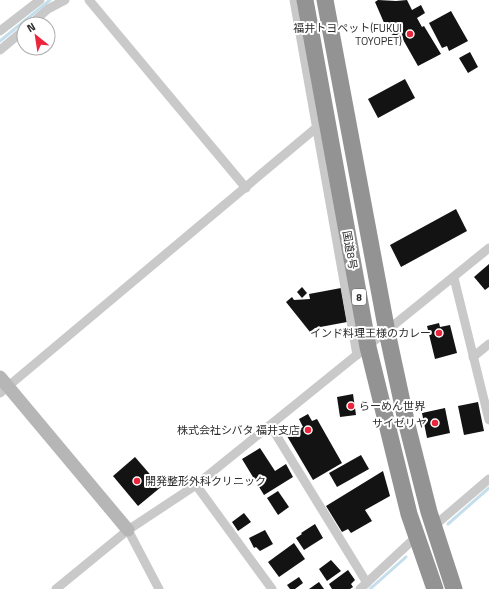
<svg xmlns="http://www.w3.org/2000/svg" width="489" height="589" viewBox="0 0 489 589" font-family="'Titillium Web','Noto Sans JP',sans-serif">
<rect width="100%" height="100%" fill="#fff"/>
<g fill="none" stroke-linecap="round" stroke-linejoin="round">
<g stroke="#c4deec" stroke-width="3">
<path d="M0,41L50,0"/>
<path d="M448,524L489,488"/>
<path d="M370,589L406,557"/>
</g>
</g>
<g fill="#131313">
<path d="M378,0L396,1L407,0L412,10L421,5L425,13L417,18L422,27L424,26L441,54L418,66L401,36L398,38L388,32L375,2Z"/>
<path d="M451,11L468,41L449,51L447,46L442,48L429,23Z"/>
<path d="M470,52L478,67L468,73L459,58Z"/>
<path d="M405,79L415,98L378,118L368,99Z"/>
<path d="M456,209L467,231L401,267L390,245Z"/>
<path d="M489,264V287L485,290L474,277Z"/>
<path d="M302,287L307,293L302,298L297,292Z"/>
<path d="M341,288L347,322L315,328L310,332L286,302L292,297L294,300L310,299L309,294Z"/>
<path d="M439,323L440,327L450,325L457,353L435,359L427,326Z"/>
<path d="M353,394L356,415L340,417L337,397Z"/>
<path d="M478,402L484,431L464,435L458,406Z"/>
<path d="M445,408L450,433L427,438L422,413Z"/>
<path d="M308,414L312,421L317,419L342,463L313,480L287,436L303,427L299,419Z"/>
<path d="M260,448L275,471L286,464L293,477L264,495L242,459Z"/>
<path d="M361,455L369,469L337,487L329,473Z"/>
<path d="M135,457L161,487L138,506L113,476Z"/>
<path d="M383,471L390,496L365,510L372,521L351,533L348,529L342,532L326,506Z"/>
<path d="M278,491L289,507L278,515L267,498Z"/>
<path d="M244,513L251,522L238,531L232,522Z"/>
<path d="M315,524L323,538L304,550L296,538L302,534L301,533Z"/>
<path d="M265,530L273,544L260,551L256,547L254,548L249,538Z"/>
<path d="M294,543L305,559L279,577L268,562Z"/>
<path d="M331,560L341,571L327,581L319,569Z"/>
<path d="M348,570L355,580L351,584L353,587L350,589H332L329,584Z"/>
<path d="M299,577L303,583L295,589H290L287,585Z"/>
<path d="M319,582L324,589H309Z"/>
</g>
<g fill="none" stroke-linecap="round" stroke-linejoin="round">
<g stroke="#c9c9c9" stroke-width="9">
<path d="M89,0L246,188"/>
<path d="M294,0L357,355"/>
<path d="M31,24L48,9L65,0"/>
<path d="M0,31L40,0"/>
<path d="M0,50L24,30"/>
<path d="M454,278L489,420"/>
<path d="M473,357L489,344"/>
<path d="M0,393L316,128"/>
<path d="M270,425L367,583"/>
<path d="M196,485L272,589"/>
<path d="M434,526L489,479"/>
<path d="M128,530L159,589"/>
<path d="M56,589L128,530L196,485L489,248"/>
<path d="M360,589L417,536"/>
</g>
<path stroke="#b6b6b6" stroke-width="13" d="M0,377L128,530"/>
<g stroke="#939393" stroke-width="17">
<path d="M305,0L368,347L409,514L435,589"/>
<path d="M325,0L387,332L407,425L429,512L454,589"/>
</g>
</g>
<g fill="#eb263c" stroke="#fff" stroke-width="1.5">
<circle cx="410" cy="34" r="4"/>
<circle cx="439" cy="333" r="4"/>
<circle cx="351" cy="406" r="4"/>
<circle cx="435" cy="423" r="4"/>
<circle cx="308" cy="430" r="4"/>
<circle cx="137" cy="481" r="4"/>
</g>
<g text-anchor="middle" stroke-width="4" stroke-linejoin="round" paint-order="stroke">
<rect fill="#fff" stroke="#6b6b6b" stroke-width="1" x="352" y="289" width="14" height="16" rx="3"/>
<g font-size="10" font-weight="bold" fill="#2c2c2c">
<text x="359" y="301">8</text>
</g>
<g font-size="11" fill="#2c2c2c" stroke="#fff" text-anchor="end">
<text x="402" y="32">福井トヨペット(FUKUI<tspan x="402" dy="13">TOYOPET)</tspan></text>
<text x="431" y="337">インド料理王様のカレー</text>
<text x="359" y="410" text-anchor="start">らーめん世界</text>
<text x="427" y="427">サイゼリヤ</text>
<text x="300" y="434">株式会社シバタ 福井支店</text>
<text x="145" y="485" text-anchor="start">開発整形外科クリニック</text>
</g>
<g font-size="11" fill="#2c2c2c" stroke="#fff">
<text transform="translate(350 250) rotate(80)" y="4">国道8号</text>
</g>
</g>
<g transform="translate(36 36) rotate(330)"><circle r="19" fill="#ffffff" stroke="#ababab"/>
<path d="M0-3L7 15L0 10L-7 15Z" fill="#eb263c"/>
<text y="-6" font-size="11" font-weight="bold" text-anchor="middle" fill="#2c2c2c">N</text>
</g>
</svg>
